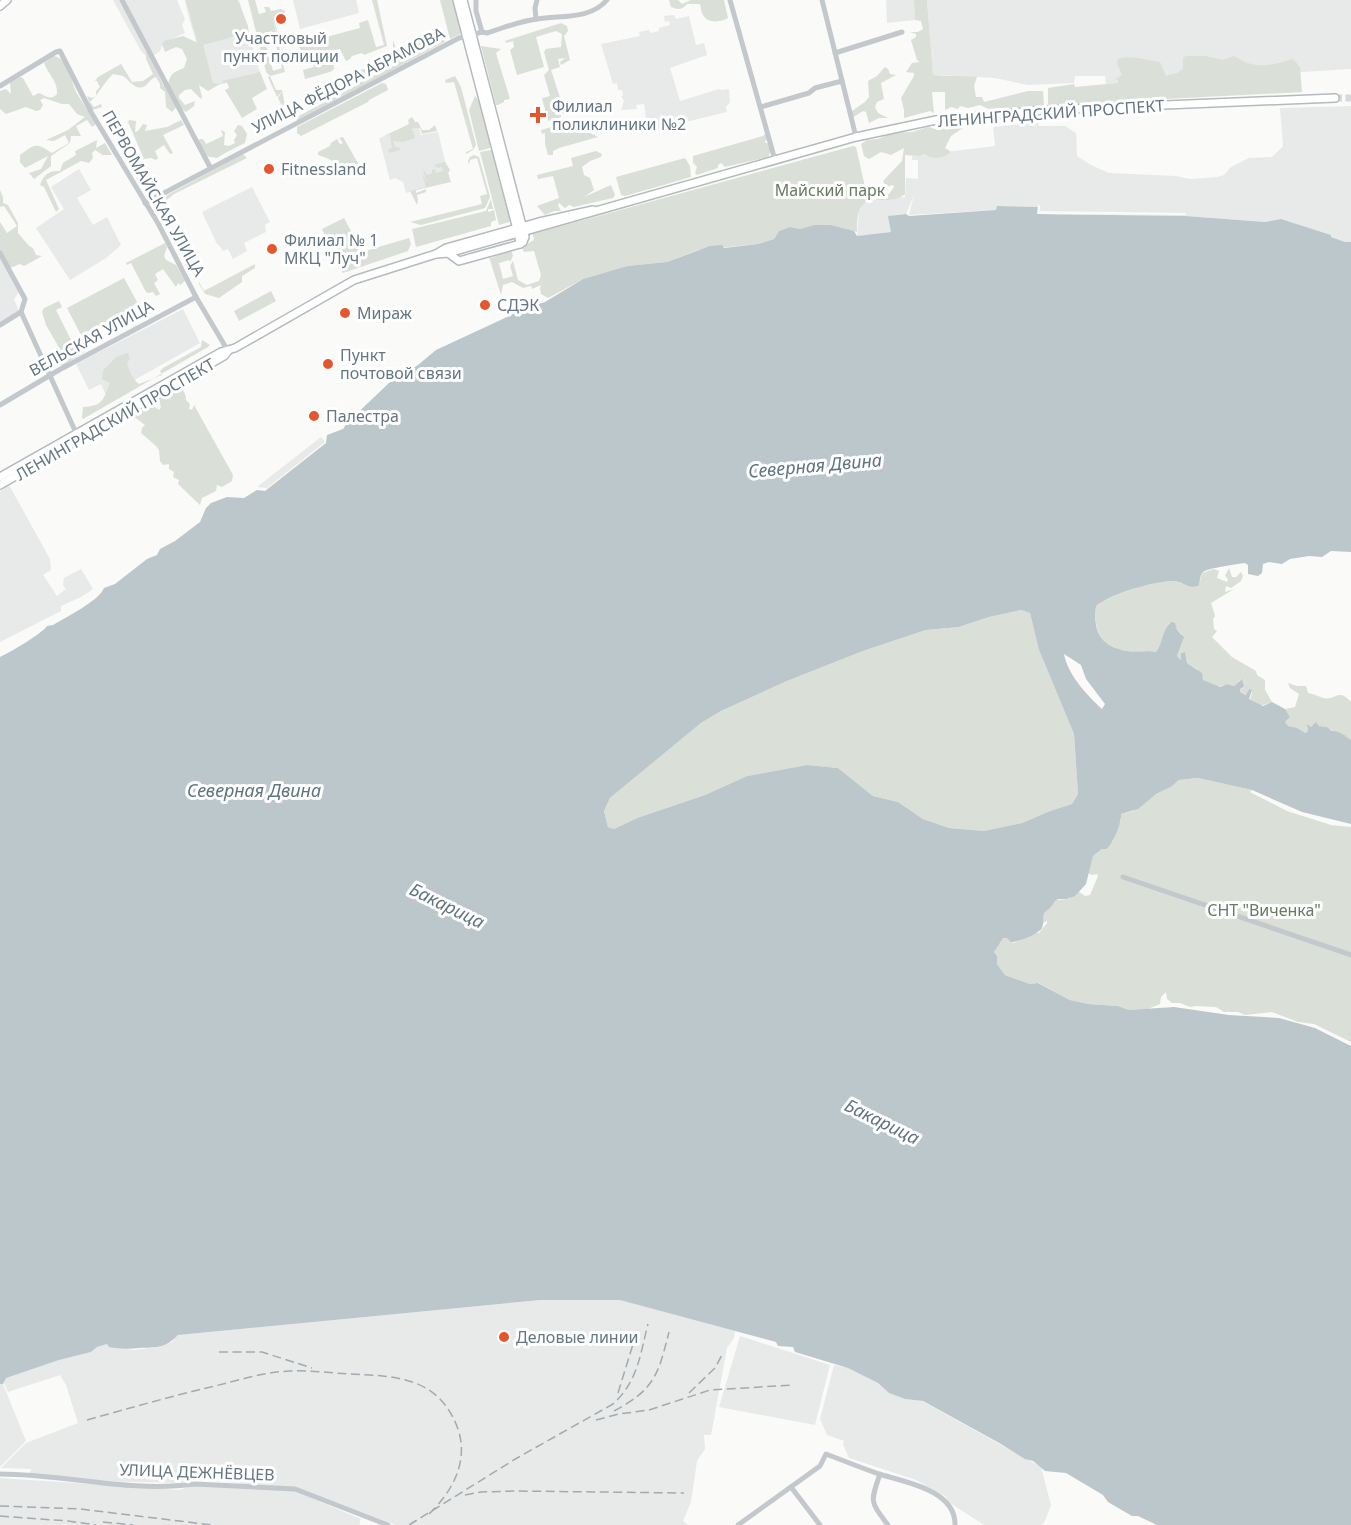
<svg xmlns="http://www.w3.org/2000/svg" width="1351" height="1525" viewBox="0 0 1351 1525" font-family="'Noto Sans',sans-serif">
<rect width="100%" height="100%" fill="#fafaf8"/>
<g fill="#e8e9e9">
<path d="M113,0H177L185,19L182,25L185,33L163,43L160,51L149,59L141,51Z"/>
<path d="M184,0L190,17L239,3V0L261,76L209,87Z"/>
<path d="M293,0H356L359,13L300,29Z"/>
<path d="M886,0H914L915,20L887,23Z"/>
<path d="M927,0H1351V69L1106,84L1105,76H1075L1074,83L1028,85L995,78L933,75Z"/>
<path d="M674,15L676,19L689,16L696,45L704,43L707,55L670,68L680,101L719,89L722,90L729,89L730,102L726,107L727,112L648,131L644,104L636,105L637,109L621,110L624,101L621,96H623L622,90H618L617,83L613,84L601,44L640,36L639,32L649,30L650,33L659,31V28L670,25L669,21L665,22L664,16Z"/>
<path d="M1351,106V242H1345L1331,237V235L1281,219L1265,222L1185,216L1037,214V207L998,206L996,210L909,215L914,195L906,214L893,215L891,232L857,236L859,212L864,201L905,197L906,178L918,179V160H912V156L995,146L993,127L1038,122L1039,126H1065L1076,133L1077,156L1091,165L1109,173L1176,176L1191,179L1217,177L1224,175L1231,167L1249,158L1272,157L1283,146L1280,108Z"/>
<path d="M419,128L421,135L438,132L450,181L406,193L403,182L395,178L390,180L379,138Z"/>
<path d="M79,169L91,190L77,198L93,225L107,217L121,245L106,258L70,280L36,228L64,209L51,187Z"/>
<path d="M252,187L270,222L265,225L266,232L244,243L247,251L233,259L228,249L223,251L218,244H217L202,212Z"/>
<path d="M0,252L21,289L14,299L20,314L0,326Z"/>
<path d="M183,309L200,343L131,382L116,357L103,370V377L110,383L106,395L101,384L89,390L76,364Z"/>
<path d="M321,437L325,442L267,488L257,487Z"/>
<path d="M9,485L50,559L51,570L43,575L57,596L66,589L63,585L64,578L81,569L93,589L81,597L61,606V611L0,642V491Z"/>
<path d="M610,1297L735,1331L734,1338L727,1348L711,1435H704L705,1449L697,1461L691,1502L683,1521L688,1525H396L297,1488L185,1479L183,1483L93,1481L30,1475L31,1469L1,1468L26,1443L78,1423L66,1385L60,1375L8,1392L4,1383L5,1378L59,1360L91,1352L97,1347L107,1344L133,1350L159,1347L172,1342L178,1335L540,1300H610Z"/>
<path d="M740,1336L830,1365L815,1425L719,1407Z"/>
<path d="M834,1365L848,1368L878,1383L889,1393L905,1399L922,1401L1041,1467L1051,1505L1045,1521L1041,1525H984L950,1503L945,1496L916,1480L849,1458L843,1444L844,1441L827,1435L820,1419Z"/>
<path d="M0,1384H3L26,1441L0,1467Z"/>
<path d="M0,1478L179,1490L196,1485L295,1491L361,1519L359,1525H0Z"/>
</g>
<g fill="#dadfd7" fill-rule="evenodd">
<path d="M185,0H238L248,26L249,38L245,39L243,34L203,45L213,83L220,84L208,91L199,85L202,97L201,99L191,89L185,90L179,95V98L185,105L195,101L194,106L186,112L177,106L172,112L166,107L165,92L160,88V84L156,77C150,79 150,82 145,86C135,92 129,79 123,76C120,75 117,75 113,74C103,83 100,93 90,102L94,107L101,104L102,107L92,110L87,96L92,98L96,96V91L100,87L97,81H95L98,77L121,64L132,82L143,81L153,74L146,59V51L164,86H168C169,75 173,72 184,68L187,59L182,49L176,47L165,52L162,44L164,41L183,36L198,43Z"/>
<path d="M248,0H255L259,14L266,12L264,7H269L271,11L281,9L285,11V16L274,19L288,71L273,19L285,72L270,76L276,90H282L285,106L292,117L288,119L278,98L282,91L277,97L268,77L270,76L266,72ZM272,31L282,68L273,71L263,34Z"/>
<path d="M372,0H377L387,46L364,55L362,53L352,56L350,59L346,61L340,49L331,51L334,69L330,72L305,79L303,70L314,67L311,60L305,61L297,40L294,37L305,34L307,42L360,28L359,23L368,20L376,47L384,45Z"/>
<path d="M440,0H454L461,29L460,34L450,39Z"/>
<path d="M669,0H678L682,4L691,0H724L728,18C721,22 708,24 703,15C701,12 701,8 700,4H687C682,10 678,10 671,7Z"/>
<path d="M914,0H927L933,75C948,77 962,75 977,77L974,86L976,97H982L984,102L1028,91H1043L1044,106L989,109L980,105L968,108L960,106L958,109L951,107L945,110V92H932L934,113L930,111L904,118V110L901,98L914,76V73L906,72L912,63L920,62L917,60L911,40L916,37V34L910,32H918L923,29L921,21L915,20Z"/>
<path d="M561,23L567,26L568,31L564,36L570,60L561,65L560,62L565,58L558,59L560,67L551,70L565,113L561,114V117L548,121L542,98L550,96L544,75L549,70L544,52L546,49L561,47L562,34L556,31L536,37L544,67L517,75L510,50L514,47L513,41L506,43L505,41Z"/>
<path d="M433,38L435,41L431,43L400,51H396L400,62L443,40L446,41L299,121L295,118L355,86L351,79L362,82L397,64L355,75L346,74L397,60V54L391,51L393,48V40L396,49Z"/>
<path d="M481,46L501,49L496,53L510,99L504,100V102L498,105H496Z"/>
<path d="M54,56C71,60 70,83 78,95C84,105 90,115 96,124L92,127L87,120L76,126L81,136H71L70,143L51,156V166L34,179L29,173L41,169L48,156L25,168L20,162V155C36,143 36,143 52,153L69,143L65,135L54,141L46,140L68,130L85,117L77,114L69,104H62L44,98L40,100L43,105L40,110L36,111L26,107L6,114L0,109V91L6,89L11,94L10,83L20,77L23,78L33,96L39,93C46,96 50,101 57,94C58,81 48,74 44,63Z"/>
<path d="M1186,56H1205L1223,60L1234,56C1255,70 1270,66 1293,59L1300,67L1302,92L1048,105V88L1074,84L1075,87L1118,83V80L1115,79L1122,75L1117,63L1118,59C1131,55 1147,60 1160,62L1166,76L1177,73L1183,69V58Z"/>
<path d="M885,67L888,69L890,74L896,75L881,83L884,99L877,102L875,107L878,113L888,118H879L869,123L866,112L863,111L852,118V111L865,102L869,97L868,81L877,76Z"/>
<path d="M260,72L267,89L252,98L257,109L242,118L225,90L229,88L227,82L223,83L222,81Z"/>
<path d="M455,76L461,87L476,145L473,150L466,154V152L473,149L454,82L446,83L445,80Z"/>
<path d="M382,83L386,84L388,90L369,100L368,102L301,136L297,133V127Z"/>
<path d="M475,96L480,102L492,143L490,148L479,151L469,110Z"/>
<path d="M412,117L415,122H418L422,130H429L435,125L437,131L422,134L420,128L412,129L415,138L403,142L393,141L395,147L400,148V150L389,153L388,150L392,148L390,135L382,137L409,124L408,120Z"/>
<path d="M129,120L136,121L135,132L138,131L143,124L147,125L145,131L167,127L181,120L184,125L163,135L173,153L170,154L164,145L155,151L158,158L156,160L151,158L144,159L128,122Z"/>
<path d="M571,121L573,124L598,137L559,148L553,151V155H548L545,144V133L542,134L541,130Z"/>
<path d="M238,125L242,126L247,134L245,143C235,148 226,152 217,158L206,156L198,141L200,139H203L206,144L223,136L221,130L225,132L224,145L229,146L235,143L234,140L237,135L234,131Z"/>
<path d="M957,125H961L963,128L951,136L945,148L950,151V153C941,159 933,160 925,154L919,156L905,155V194C898,201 886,200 876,200V198L889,194L894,187L893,185L886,187L883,181L902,161L904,148L891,155L881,152L869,159L864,156L861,144L867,140L878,139L892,133L912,132L928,127L939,130Z"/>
<path d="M765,134L768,139L764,142L769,144L771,151L768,157L729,166L725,167L721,163L718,165V168L697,175L695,173L697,167L693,163V156L763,136Z"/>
<path d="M343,137L359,165L355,171L359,178L329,159L318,155V152L330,146L331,143L337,139L340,144L343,143L339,138Z"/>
<path d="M97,140L96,148L105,143L112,155H103L95,150L92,153L93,158L89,163L81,161L46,180L59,209L56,212L44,187L40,185C43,176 48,170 60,171L63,163L76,155L75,151Z"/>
<path d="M853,146L856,147L868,200C857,207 857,220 857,232L831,225L800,229L790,227L779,231L774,239L758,244L698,250L667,262L627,266L583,279L548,298L541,294L540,288L541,285L532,289L531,286L523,288L512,282L503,285L501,295L489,257L491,258L511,250L513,256L510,262L509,260L499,263L503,279L513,276L510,266L513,261L518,280L527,285L539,281L541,275L534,251L524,252L522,247L534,240L533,234Z"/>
<path d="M491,150L493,151L511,217L509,222L499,225L480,152Z"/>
<path d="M596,151L602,154L601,157L590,161L582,167L584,175L590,178L594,190L584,197L611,185L615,195L613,198L574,207L569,205L565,208L559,203L558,205L561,211H554L545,215L537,206L559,198L553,176L538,179L537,175L573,166L571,158Z"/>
<path d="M243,154L247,158L174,194L164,202V205L162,198Z"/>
<path d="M474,155L479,157L490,197L485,208L421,225L410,222L482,204L480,196L487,194L477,158L470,160L469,165L468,161L470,157Z"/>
<path d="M685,158L690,166L691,177L625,196L621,195L616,177Z"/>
<path d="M445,162L450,170L448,173L451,182L416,190V193L426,189V192L417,195L418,200L417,205L410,191L426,187L421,170L427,184L423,169L427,175L432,173V170L435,169L436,173L443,171L442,167L438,168L434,165Z"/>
<path d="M0,190L3,197V203L8,205L18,223V233L29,246L33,248L36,255L42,256L24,266L20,264L10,268L0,252V222L7,233L17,226L4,206L0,207Z"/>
<path d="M491,199L493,209H488V212L494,210L496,220L491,222V226L416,247L412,229L486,211Z"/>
<path d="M344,218L362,252L409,238L411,244L408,251L343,273L333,261L335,257L322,229Z"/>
<path d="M165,243L167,247L164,256L166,260L176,265L185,281L180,285L178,283L176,287L163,269L155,274L158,280L154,283L160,294L156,296L153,292L148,293L146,292L131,263L127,265L126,263Z"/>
<path d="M257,263L255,264V268L242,276V282L219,298L205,294L199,284V282L204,291Z"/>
<path d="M124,278L137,302L130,309L81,335L67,308Z"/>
<path d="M271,291L276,301L239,321L234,311Z"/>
<path d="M59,301L62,307L56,310L73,344L80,340L86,351L61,367L59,362L64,356L46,325L42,312L44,308Z"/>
<path d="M202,340L210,345L208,347L83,419L82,418L83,407C103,406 103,400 110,383L102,379L103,370L116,357L128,353L130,359L127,362C128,369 133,380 139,384L162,375L160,371L163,368L201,347Z"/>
<path d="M178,386C182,387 187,396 186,400L190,404L189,409L192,410L194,405L233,475L232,481L222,487L217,485L216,491L202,498L200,505L178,484L179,480L173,477L174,472L169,469V464L163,465L160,461L159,450L156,446L141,433L142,428L145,425L133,416L136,411L141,412L149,403L159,410L161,407L159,400L161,397H166L169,392Z"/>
<path d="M1229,568L1232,577H1236L1241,572L1243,576L1241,581L1231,588L1226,586L1225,592L1234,589L1211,603L1215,616L1213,619L1214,629L1217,631L1212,637L1232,657L1256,671L1257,675L1265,680V690L1272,702C1261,706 1260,707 1250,700L1252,692L1249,689L1247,695L1240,692V689L1244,688L1241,679L1234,686L1227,684L1218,687L1203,680L1197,669L1187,663L1185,652L1181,653V660L1177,656L1183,639L1182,634L1177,630L1175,625L1169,623C1163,631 1163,645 1156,652C1147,651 1136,653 1127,651C1100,646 1094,631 1096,606L1103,601C1124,591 1150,582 1172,581C1182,581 1189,591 1199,585L1202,573L1214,569L1219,571L1217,578L1227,582L1228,579L1225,576Z"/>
<path d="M1021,610L1030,613L1039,650L1074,734L1078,794L1072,804L1050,811L1022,823L984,831L949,828L923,819L898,802L873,796L838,768L807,765L747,776L705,795L637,818L614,829L608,827L604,811L610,798L701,723L721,711L787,681L863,651L926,630L959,627L989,617Z"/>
<path d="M1288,683L1297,686H1306L1308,693C1314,694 1318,696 1323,698C1336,701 1338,687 1351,702V740C1344,734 1334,733 1327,727L1319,726L1317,723L1311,727H1307L1308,731L1305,733L1286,725L1285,722L1290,717L1285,709L1295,707L1299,694L1290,688Z"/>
<path d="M1198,778L1252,790L1250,792L1287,811L1331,825L1351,827V1042L1314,1024L1298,1022L1272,1012L1245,1015L1238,1012H1224L1216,1007L1196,1006L1190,1007L1180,1003H1172L1167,999L1166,992L1161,997L1160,1004L1148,1009L1129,1010L1118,1006L1088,1004L1070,1000L1039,983L1030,984L1005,975L997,964V956L994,952L1001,939L1007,937L1013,943L1036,933H1039L1047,923V921L1043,923L1044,913L1056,900L1069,899L1078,891L1085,896L1090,895L1098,876L1097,874L1092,875L1088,873L1093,856L1113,841L1121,820V814L1133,811L1156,794L1171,787L1179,780Z"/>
</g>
<path fill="#bbc7cb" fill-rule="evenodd" d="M997,206L1038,207V214L1185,216L1265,222L1281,219L1331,235V237L1345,242H1351V552L1331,551L1322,557L1309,556L1290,559L1282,564L1269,562L1263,564L1262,573L1258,576L1248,574V565L1245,563C1238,564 1208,568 1203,572C1200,574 1200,582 1199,585C1189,591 1183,581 1173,581C1152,582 1112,593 1096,606C1093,631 1100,646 1127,651C1136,653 1147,650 1156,652C1163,644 1162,629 1171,622L1175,623L1177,630L1184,637L1177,656L1181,660V653L1185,652L1187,663L1202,673L1203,680L1220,687L1227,684L1234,686L1242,679L1244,687L1240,689V692L1246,695L1249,689L1252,690L1249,699L1263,706L1272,702L1285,709L1290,717L1285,722L1288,726L1297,728L1305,733L1308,731L1307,724L1311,727L1316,722L1319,726L1327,727L1332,731C1338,730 1346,736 1351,740V824L1302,812L1252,790L1198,778L1179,780L1171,787L1156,794L1138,809L1121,814C1122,822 1113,845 1106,849H1102L1093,856L1086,884L1075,896L1067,899H1058L1055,901L1051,907L1044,913C1043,918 1044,924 1042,928C1039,934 1018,942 1011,942L1007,938H1003L994,952L997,956V964L1005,975L1030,984L1038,983L1070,1000L1088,1004L1118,1006L1129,1010L1174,1007L1229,1015L1279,1018L1315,1028L1351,1046V1525H1157L1138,1516H1132L1108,1502L1103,1495L1066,1473L1045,1471L1033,1461L1025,1459L1001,1444L923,1401L905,1399L889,1393L878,1383L848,1368L795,1352L793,1347L778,1346L776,1342L620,1300H540L178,1335C165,1349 156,1347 139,1348C129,1349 120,1349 109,1347L107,1344L97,1347L91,1352L59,1360L6,1378L3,1384H0V657C9,653 43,633 47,626L53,625C66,617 99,601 104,588L115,584L147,559L157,555L160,549L175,541L200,522L206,508L211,503L227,497L244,498L257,490L265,491L326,443L327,435L343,429L347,423L389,383L418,365L436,350L507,317L516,311L545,302L583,279L600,274L627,266L667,262L710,246L722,245L724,248L758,244L774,239L779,231L790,227L800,229L815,225H831L854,231L857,236L891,232L888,216L906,214L909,216L996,210ZM1021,610L1030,613L1039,650L1074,734L1078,794L1072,804L1050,811L1022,823L984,831L949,828L923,819L898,802L873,796L838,768L807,765L747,776L705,795L637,818L614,829L608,827L604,811L610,798L701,723L721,711L787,681L863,651L926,630L959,627L989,617ZM1064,654L1081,665L1086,679L1105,704L1102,709C1086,694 1068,675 1064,654Z"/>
<path fill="#fafaf8" d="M1038,204L1040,206V211L1186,213V215L1037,214Z"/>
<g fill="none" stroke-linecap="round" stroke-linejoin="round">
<path stroke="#d5d9db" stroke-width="7" stroke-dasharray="7 3.5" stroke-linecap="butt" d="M1335,98H1351"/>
<defs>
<g id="major">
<path d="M457,0L519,237L520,244"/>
<path d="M0,6L7,0"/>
<path d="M448,253L459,261L520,244L523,242L525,237L463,0"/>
<path d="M436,254L448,253L856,137L936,120L1046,110L1335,98"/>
<path d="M0,477L221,352L235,348L354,280L436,254L446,248L539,222L593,210"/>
<path d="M0,485L224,356L228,351"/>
</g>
</defs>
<use href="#major" stroke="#b5babe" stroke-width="10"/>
<g stroke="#c3c8cc" stroke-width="5">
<path d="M122,0L210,167"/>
<path d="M476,0V11L482,32"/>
<path d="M730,0L775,160"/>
<path d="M822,0L856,137"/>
<path d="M536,19L535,8L537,0"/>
<path d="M835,53L902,32"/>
<path d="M0,86L56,52L60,51L91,112L159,225L196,297L228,351"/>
<path d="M761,107L809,93L815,88L842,81"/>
<path d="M145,203L459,38L482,32L487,33C503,28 520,21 537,19C561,15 590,20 607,0"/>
<path d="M0,253L25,299L21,312L77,435"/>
<path d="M0,325L21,312"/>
<path d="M0,405L59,370L196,297"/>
<path d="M1123,877L1351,955"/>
<path d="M0,1474C65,1474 130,1493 195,1484L295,1489L388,1525"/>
<path d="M880,1474C870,1503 870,1501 888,1525"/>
<path d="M791,1487L820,1525"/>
<path d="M738,1525L820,1466L826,1454C844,1461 862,1468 879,1474C905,1482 956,1490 955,1525"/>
</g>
<use href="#major" stroke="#fff" stroke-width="7"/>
<g stroke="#a2aab0" stroke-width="1.5" stroke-dasharray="9 4.5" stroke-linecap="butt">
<path d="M219,1352H262L312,1368"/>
<path d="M618,1393L634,1341"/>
<path d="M689,1393L715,1368L723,1353"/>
<path d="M614,1411C655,1389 658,1375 669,1332"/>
<path d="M87,1420C130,1408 172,1396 215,1386C239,1380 265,1372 290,1371C310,1370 330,1373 349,1374C397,1376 439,1377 458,1429C469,1462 452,1492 429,1514"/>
<path d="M596,1420L619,1414L649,1410L710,1390L794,1385"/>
<path d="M465,1495L481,1492L515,1491L684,1493"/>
<path d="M0,1506L80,1509L212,1525"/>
<path d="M0,1516L68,1521L96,1525"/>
<path d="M103,1522L133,1525"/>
<path d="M409,1525L517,1458L613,1404C638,1381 640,1355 648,1324"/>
</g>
</g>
<g fill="#e4572e" stroke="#fff" stroke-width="2">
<circle cx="281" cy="19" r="6"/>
<path d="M535 106h6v6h6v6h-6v6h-6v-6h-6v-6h6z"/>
<circle cx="269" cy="169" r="6"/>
<circle cx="272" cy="249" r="6"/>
<circle cx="485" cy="305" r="6"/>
<circle cx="345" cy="313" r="6"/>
<circle cx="328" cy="364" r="6"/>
<circle cx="314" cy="416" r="6"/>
<circle cx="504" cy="1337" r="6"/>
</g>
<g text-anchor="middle" stroke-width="6" stroke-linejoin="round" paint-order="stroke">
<g font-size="16" fill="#657683" stroke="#fff" text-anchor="start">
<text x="281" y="44" text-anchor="middle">Участковый<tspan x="281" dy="18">пункт полиции</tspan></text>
<text x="552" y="112">Филиал<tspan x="552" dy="18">поликлиники №2</tspan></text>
<text x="281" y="175">Fitnessland</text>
<text x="284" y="246">Филиал № 1<tspan x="284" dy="18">МКЦ "Луч"</tspan></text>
<text x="497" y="311">СДЭК</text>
<text x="357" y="319">Мираж</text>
<text x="340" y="361">Пункт<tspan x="340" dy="18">почтовой связи</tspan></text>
<text x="326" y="422">Палестра</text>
<text x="516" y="1343">Деловые линии</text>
</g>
<g font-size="16" fill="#657683" stroke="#fff">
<text transform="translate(348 80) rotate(-27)" y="6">УЛИЦА ФЁДОРА АБРАМОВА</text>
<text transform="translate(1051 113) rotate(-4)" y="6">ЛЕНИНГРАДСКИЙ ПРОСПЕКТ</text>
<text transform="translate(154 193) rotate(60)" y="6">ПЕРВОМАЙСКАЯ УЛИЦА</text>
<text transform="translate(91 338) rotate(-29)" y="6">ВЕЛЬСКАЯ УЛИЦА</text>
<text transform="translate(115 419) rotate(-30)" y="6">ЛЕНИНГРАДСКИЙ ПРОСПЕКТ</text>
<text transform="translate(197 1472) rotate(2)" y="6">УЛИЦА ДЕЖНЁВЦЕВ</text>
</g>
<g font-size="16" fill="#687a64" stroke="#fff">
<text x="830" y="196">Майский парк</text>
<text x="1264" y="916">СНТ "Виченка"</text>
</g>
<g font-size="18" font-style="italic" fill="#60757c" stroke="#fff">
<text transform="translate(815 466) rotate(-5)" y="6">Северная Двина</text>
<text x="254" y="797">Северная Двина</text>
<text transform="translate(447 906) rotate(26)" y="6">Бакарица</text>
<text transform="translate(882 1122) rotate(26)" y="6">Бакарица</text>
</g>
</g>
</svg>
